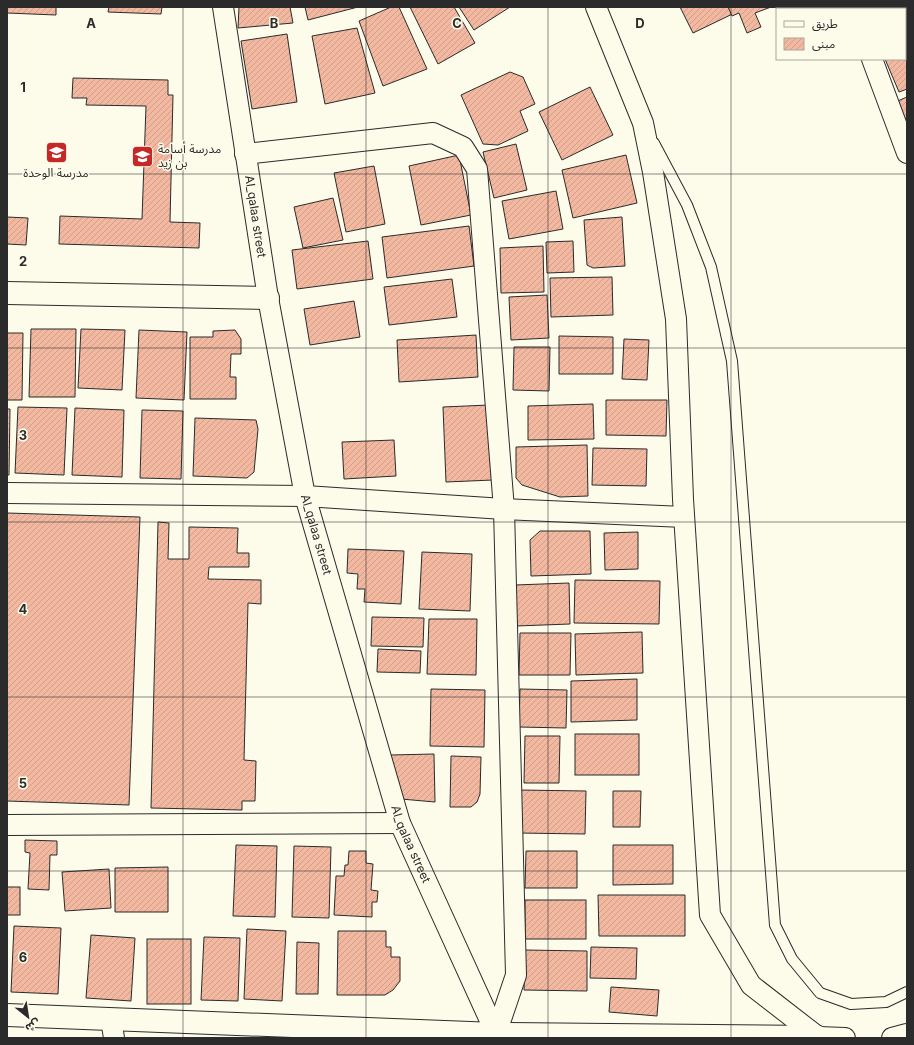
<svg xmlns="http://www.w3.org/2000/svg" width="914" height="1045" viewBox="0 0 914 1045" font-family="Inter,'Noto Sans Arabic',sans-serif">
<defs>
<pattern id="building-hatch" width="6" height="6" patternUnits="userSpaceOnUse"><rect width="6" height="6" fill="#f2b8a0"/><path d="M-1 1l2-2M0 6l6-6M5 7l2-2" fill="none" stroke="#d09e8a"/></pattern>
</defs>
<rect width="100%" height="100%" fill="#fdfbea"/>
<g fill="url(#building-hatch)" stroke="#2b2b2b">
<path d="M7,7H56V15L7,13Z"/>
<path d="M109,7H162L161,14L108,12Z"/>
<path d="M239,7H290L293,23L238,28Z"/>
<path d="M305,7H358L308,20Z"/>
<path d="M391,7H399L427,69L383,86L359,21Z"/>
<path d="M410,7H454L475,43L438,64Z"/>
<path d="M459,7H510L474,30Z"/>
<path d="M680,7H747L693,33Z"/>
<path d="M728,7H771L755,13L761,27L747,33L739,13L732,16Z"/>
<path d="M872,7H907V39L905,40V9H868Z"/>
<path d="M357,28L375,93L325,104L312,36Z"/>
<path d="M287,34L297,102L252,109L241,41Z"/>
<path d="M907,45V89L899,92L885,59H905V46Z"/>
<path d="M510,72L523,77L535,104L520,111L528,131L498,145L483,144L461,95Z"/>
<path d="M73,78L168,80V95H173L170,222L200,223L199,248L59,244L60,216L142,219L146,106L86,105L87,98H72Z"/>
<path d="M590,87L613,135L562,160L539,112Z"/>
<path d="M907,97V135L893,103Z"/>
<path d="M516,144L527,190L494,198L483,152Z"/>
<path d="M459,155L471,215L421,225L409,166Z"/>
<path d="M626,155L637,203L573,218L562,170Z"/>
<path d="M374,166L385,224L346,232L334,173Z"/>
<path d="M556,191L563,229L509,239L502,201Z"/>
<path d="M333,198L343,240L303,248L294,207Z"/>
<path d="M7,217L28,218L26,245L7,244Z"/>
<path d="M622,217L625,266L593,268L587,265L584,220Z"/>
<path d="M469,226L474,266L387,278L382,237Z"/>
<path d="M368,241L373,279L297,289L292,250Z"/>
<path d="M573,241L574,272L547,273L546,242Z"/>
<path d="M543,246L544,292L501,293L500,248Z"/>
<path d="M612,277L613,315L551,317L550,278Z"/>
<path d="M452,279L457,317L389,325L384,287Z"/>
<path d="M547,295L549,338L511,340L509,297Z"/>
<path d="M354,301L360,337L310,345L304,309Z"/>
<path d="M31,329H76L75,397H29Z"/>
<path d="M81,329L125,330L122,390L78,388Z"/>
<path d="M139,330L187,332L184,400L136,398Z"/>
<path d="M235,330L241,339V354H231L230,377H236V399H190V337H213V331Z"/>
<path d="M7,333H23L22,400H7Z"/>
<path d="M476,335L478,377L399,382L397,340Z"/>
<path d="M559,336L613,337V374H559Z"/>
<path d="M624,339L649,340L647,380L622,379Z"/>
<path d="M514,347H550L549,391L513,390Z"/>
<path d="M606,400H667L666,436L606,435Z"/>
<path d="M593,404L594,439L528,440V406Z"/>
<path d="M489,405L493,480L446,482L443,407Z"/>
<path d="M18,407L67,408L64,475L15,473Z"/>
<path d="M75,408L124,410L122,477L72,475Z"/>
<path d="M7,409H10L9,475H7Z"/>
<path d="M142,410L183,411L181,479L140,478Z"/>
<path d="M195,418L256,420L258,429L254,472L247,478L193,476Z"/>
<path d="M394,440L396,476L344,479L342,442Z"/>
<path d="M587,445L588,496L560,497L522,485L516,478V447Z"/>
<path d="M593,448L647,449L646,486L592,485Z"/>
<path d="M7,513L140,517L129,805L7,801Z"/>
<path d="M158,522L169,523L168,559H189V527L238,528L237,553H249V567H209L208,579L261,580V604L248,603L244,760L256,761L255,801H242V810L151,808Z"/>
<path d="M540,531H590L591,574L531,576L530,540Z"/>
<path d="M638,532V569L605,570L604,533Z"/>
<path d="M348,549L404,551L401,604L364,602L365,589H357L358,574L347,573Z"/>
<path d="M422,552L472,554L470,611L419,609Z"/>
<path d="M575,580L660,581L659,624L574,623Z"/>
<path d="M569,583L570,624L516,626L515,585Z"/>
<path d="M372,617L424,618L423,647L371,646Z"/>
<path d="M429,619H477L476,675L427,674Z"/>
<path d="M642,632L643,673L576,675L575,634Z"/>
<path d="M520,633H571L570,675H519Z"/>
<path d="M378,649L421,651L420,673L377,672Z"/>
<path d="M637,679V720L571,722V681Z"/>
<path d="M431,689L485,690L484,747L430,746Z"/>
<path d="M520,689L567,690L566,728L519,727Z"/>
<rect x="575" y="734" width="64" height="41"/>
<path d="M525,736H560L559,783H524Z"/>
<path d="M434,754L435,802L401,799L390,755Z"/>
<path d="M451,756L481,757L480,794L477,802L471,807H450Z"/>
<path d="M519,790L586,791L585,834L518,833Z"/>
<path d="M613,791H641L640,827H613Z"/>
<path d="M25,840L57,841V855H50L49,890L28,889L30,853L25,852Z"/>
<path d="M236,845L277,846L275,917L233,916Z"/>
<path d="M613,845H673V884L613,885Z"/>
<path d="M294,846L331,847L329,918L292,917Z"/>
<path d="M349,851H366V863L373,864L371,890L378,891L377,902H372V917L334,915L336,876H344L345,865H348Z"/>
<path d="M526,851H577V888H525Z"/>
<path d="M168,867V912H115V868Z"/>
<path d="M109,869L111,908L65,911L62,872Z"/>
<rect x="7" y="887" width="13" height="28"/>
<path d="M598,895H685V936H599Z"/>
<rect x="525" y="900" width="61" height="39"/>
<path d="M14,926L61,928L58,994L11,992Z"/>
<path d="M247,929L286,931L282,1001L244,999Z"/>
<path d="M338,931H386V947H391V957H400V981L393,990L385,995H337Z"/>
<path d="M91,935L135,938L131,1001L86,998Z"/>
<path d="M204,937L240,938L238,1001L201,1000Z"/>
<rect x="147" y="939" width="44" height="65"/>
<path d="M297,942L319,943L318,994H296Z"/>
<path d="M591,947L637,948L636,979L590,978Z"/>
<path d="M525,950L587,951V991L524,990Z"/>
<path d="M611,987L659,990L657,1016L609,1012Z"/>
</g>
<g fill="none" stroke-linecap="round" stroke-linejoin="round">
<defs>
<path id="lane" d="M654,143L687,205L711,267L732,361L775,925L792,959L820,993L851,1004L886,1002L907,992"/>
<g id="street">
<path id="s1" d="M223,7L268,298L305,496L400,823L498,1038"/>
<path d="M596,7L643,123L653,172L676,319L683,499L710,915L751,985L818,1037L845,1038"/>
<path d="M852,7L853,9"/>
<path d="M872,59L907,153"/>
<path d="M245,154L433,133L463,147L477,169L504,509L516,975L496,1034"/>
<path d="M7,493L305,496L504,509L684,517"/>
<path d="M7,825L400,823"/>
<path d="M111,1019L114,1038"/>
<path d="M892,1038L907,1034"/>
</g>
<g id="secondary">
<path d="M7,293L268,298"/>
<path d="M7,1015L496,1034L818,1037"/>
</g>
</defs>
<use href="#lane" stroke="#2b2b2b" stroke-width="12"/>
<use href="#street" stroke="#2b2b2b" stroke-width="22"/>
<use href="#secondary" stroke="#2b2b2b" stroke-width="24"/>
<use href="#lane" stroke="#fdfbea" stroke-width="10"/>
<use href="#street" stroke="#fdfbea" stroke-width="20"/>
<use href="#secondary" stroke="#fdfbea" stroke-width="22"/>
</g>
<path fill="none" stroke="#2b2b2b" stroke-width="1" stroke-opacity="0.55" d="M183,7V1038M366,7V1038M548,7V1038M731,7V1038M7,174H907M7,348H907M7,522H907M7,697H907M7,871H907"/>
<defs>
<symbol id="school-square" viewBox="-11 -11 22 22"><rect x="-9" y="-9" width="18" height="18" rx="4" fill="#c62828" stroke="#fdfbea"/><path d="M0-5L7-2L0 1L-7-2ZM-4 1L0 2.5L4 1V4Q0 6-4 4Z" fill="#fff"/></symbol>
</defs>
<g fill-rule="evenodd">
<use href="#school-square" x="44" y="140" width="25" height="25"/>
<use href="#school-square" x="130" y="144" width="25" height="25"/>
</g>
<g text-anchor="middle" stroke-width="3" stroke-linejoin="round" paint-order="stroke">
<g font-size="12" fill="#2b2b2b" stroke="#fdfbea" text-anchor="start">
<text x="158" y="153">مدرسة أسامة<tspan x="158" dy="14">بن زيد</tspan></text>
<text x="56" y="177" text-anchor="middle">مدرسة الوحدة</text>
</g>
<g font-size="12" fill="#2b2b2b" stroke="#fdfbea">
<text dy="4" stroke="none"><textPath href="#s1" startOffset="212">Al_qalaa street</textPath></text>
<text dy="4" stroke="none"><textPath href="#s1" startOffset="536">Al_qalaa street</textPath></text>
<text dy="4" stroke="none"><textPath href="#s1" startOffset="860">Al_qalaa street</textPath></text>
</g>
</g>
<g font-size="13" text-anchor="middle" font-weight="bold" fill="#2b2b2b" stroke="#fdfbea" stroke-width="3" stroke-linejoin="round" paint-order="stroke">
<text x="91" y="28">A</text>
<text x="274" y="28">B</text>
<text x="457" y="28">C</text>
<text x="640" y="28">D</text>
<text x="23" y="92">1</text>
<text x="23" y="266">2</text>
<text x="23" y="440">3</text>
<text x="23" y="614">4</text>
<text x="23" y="788">5</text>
<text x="23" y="962">6</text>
</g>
<rect width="914" height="1045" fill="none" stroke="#2b2b2b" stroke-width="16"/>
<rect x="776" y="8" width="130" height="52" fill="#fdfbea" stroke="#a9a89e"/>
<rect x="784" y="21" width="20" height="6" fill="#fdfbea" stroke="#a9a89e"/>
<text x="812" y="28" font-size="12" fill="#2b2b2b">طريق</text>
<rect x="784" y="38" width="20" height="12" fill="url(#building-hatch)" stroke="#a9a89e"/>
<text x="812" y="48" font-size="12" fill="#2b2b2b">مبنى</text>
<g transform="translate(28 1017) rotate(150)" stroke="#fdfbea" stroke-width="3" paint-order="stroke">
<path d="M0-3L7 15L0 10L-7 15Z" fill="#2b2b2b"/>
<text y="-6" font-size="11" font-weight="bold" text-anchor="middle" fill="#2b2b2b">ش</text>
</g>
</svg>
